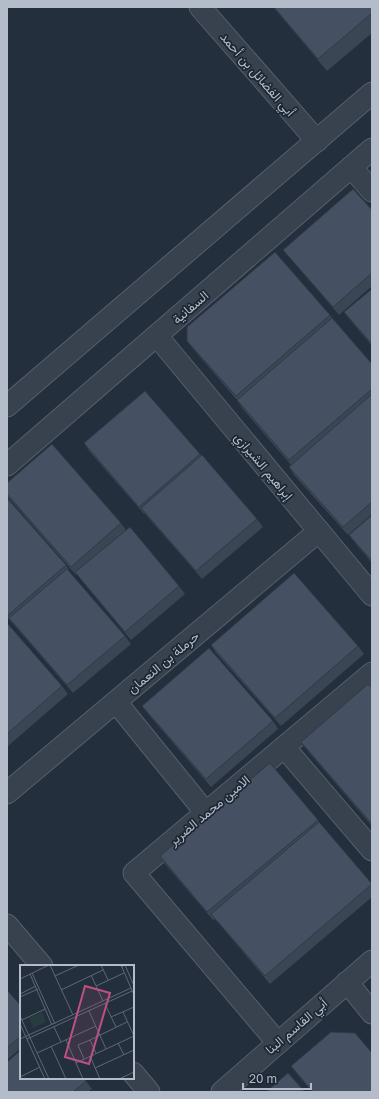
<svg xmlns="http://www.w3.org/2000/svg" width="379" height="1099" viewBox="0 0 379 1099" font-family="'Golos Text',Vazirmatn,sans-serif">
<rect width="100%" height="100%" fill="#242f3e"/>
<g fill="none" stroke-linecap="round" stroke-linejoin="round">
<defs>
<g id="street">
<path d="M200,7L317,141"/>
<path d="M351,167L372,191"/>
<path d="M157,336L372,595"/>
<path d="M7,406L372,93"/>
<path d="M7,465L372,149"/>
<path d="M372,673L284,747L372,850"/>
<path d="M116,702L206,813"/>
<path d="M7,793L319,531"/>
<path d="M7,925L42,966"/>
<path d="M347,982L372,1013"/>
<path d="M277,1042L134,873L284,747"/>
<path d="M133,1073L149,1092"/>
<path d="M222,1092L372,961"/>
</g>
</defs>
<use href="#street" stroke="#565f6c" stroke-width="23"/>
<use href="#street" stroke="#38414e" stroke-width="21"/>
</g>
<g fill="#3b4654">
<path d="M273,7H372V33L327,71Z"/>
<path d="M372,210V286L339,315L289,257L283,250Z"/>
<path d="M372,289V346L350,320L344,312Z"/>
<path d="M330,315L372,364V514L348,535L294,475L289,467L291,465L242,408L237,400L193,349L187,341Z"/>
<path d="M84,443L200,454L257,519L263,527L202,579L145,514H144L89,451Z"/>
<path d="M7,483L121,523L126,530L179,586L185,594L131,640L81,580L77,574L76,575L7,496Z"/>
<path d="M7,498L66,565L71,574L125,636L131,644L73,693L7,617Z"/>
<path d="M372,515V563L355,543L349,535Z"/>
<path d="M7,623L62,686L68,694L7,747Z"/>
<path d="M211,645L358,646L364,654L281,726L216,653Z"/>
<path d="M372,688V826L307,750L301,742Z"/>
<path d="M142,706L273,721L278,729L211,787L148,714Z"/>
<path d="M318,820L323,828L372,884V897L270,984L215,919L213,920L165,864L160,856Z"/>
<path d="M7,990L21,1006V1048L7,1060Z"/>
<path d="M291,1066L372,1092H312L297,1074Z"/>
<path d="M86,1081L92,1089L88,1092H7Z"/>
</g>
<g fill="#455162" stroke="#303945">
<path d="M274,7H372V13L318,59Z"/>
<path d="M353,189L372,210V273L333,307L283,250Z"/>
<path d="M275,252L330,315L236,396L187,341V327Z"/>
<path d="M372,289V344L344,312Z"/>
<path d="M332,318L372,364V389L289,460L237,400Z"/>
<path d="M145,391L200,454L139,507L84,443Z"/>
<path d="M372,394V502L343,527L289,467Z"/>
<path d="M52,444L121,523L71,567L7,494V483Z"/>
<path d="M202,455L257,519L196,571L141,508Z"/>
<path d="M7,498L66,565L7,616Z"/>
<path d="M372,515V561L349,535Z"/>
<path d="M130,527L179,586L125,632L75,572Z"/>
<path d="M67,569L125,636L67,685L9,618Z"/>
<path d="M294,573L358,646L275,718L211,645Z"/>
<path d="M7,623L62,686L7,734Z"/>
<path d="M209,648L273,721L206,779L142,706Z"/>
<path d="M368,684L372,688V824L301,742Z"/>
<path d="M270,763L318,820L207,912L160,856Z"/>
<path d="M319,822L372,884L265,976L211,914Z"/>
<path d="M7,990L21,1006V1036L7,1048Z"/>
<path d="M331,1032L355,1033L372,1053V1092H313L291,1066Z"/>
<path d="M21,1050V1078H84L86,1081L73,1092H7V1062Z"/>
<path d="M288,1073L305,1092H266Z"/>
<path d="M94,1090L96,1092H92Z"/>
</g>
<g text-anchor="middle" stroke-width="3.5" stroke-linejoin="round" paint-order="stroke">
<g font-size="13" fill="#b4bcc9" stroke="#1d2633">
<text transform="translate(258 74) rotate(49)" y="5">أبي الفضائل بن أحمد</text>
<text transform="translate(190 307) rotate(-41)" y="5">السفانية</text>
<text transform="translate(264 466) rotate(50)" y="5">إبراهيم الشيرازي</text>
<text transform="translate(163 662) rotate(-40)" y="5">حرملة بن النعمان</text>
<text transform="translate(209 810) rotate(-40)" y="5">الامين محمد الضرير</text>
<text transform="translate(296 1026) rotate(-41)" y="5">أبي القاسم البنا</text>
</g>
</g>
<g transform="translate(20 965)">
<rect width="114" height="114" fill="#242f3e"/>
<path d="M22,47L26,57L13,63L9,53Z" fill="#263c3f"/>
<path fill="none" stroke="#5e6776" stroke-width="1" d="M30,0L53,50M81,0L88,15M101,0L114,30M101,2L105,0L114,21M12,8L35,59M10,9L32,60M71,10L83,36M35,11L59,0M0,14L29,0M76,21L104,8M41,25L83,5M0,29L16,21M0,32L18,24M85,39L96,62M69,46L86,84M103,47L114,71M0,51L29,114M91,52L114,42M2,55L25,44M0,59L25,114M34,62L41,77M0,74L111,23M7,74L112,26M46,75L63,114M98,78L104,90M31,81L46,114M17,88L76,61M76,88L70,75L107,57M70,91L80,114M64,94L58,80L70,75M56,98L114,71M75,103L114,85M0,112L20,102M99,114L114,107"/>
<path fill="#bd5182" fill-opacity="0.15" stroke="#bd5182" stroke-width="2" d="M65,21L90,28L69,99L45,92Z"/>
<rect width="114" height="114" fill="none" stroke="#b4bcc9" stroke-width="2"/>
</g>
<rect width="379" height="1099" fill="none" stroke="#b4bcc9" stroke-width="16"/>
<path d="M243 1083v6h68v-6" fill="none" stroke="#b4bcc9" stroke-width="2"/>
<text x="249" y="1083" font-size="12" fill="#b4bcc9" stroke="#1d2633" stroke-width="3" paint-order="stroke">20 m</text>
</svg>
